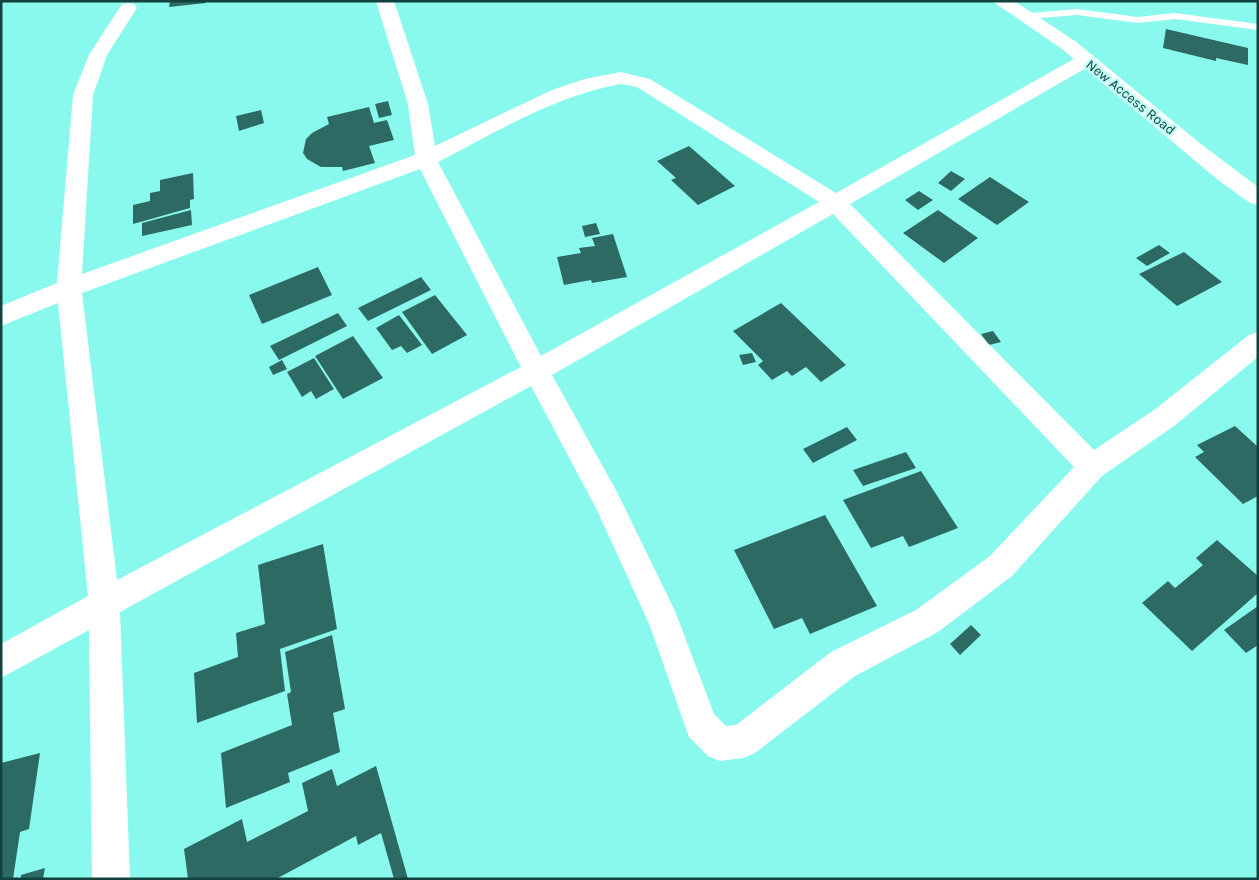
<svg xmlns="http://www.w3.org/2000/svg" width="1259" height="880" viewBox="0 0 1259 880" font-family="Karla,sans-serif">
<rect width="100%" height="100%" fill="#8af9ed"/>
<g fill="#2d6a64">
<path d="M170,1H206V3L169,7Z"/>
<path d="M1166,29L1248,48V65L1216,58V61L1163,48Z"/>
<path d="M388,101L392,115L379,118L375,104Z"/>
<path d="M369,107L374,123L387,120L394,140L369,146L375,163L343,171L342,167H321L307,159L303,153L306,139L312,133L329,124L327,117Z"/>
<path d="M261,110L264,123L239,131L236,116Z"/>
<path d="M689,146L735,186L698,205L671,180L676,178L657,161Z"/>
<path d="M951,171L965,179L951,191L938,183Z"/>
<path d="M193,173L194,199L190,200V208L133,224V205L150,201V193L160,191V180Z"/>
<path d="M990,177L1029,202L997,225L958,199Z"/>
<path d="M919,191L933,200L918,210L905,200Z"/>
<path d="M191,210L192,225L142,236V223Z"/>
<path d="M938,210L978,238L944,263L903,233Z"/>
<path d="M596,223L600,234L585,237L582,226Z"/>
<path d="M613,234L627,277L592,283L591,280L564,285L557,257L581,253L579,248L595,246L592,238Z"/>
<path d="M1159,245L1170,253L1147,266L1136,258Z"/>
<path d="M1184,252L1222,282L1177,306L1139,274Z"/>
<path d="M318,267L332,295L262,324L249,295Z"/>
<path d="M421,277L431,290L368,321L358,308Z"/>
<path d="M435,295L467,335L432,354L402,312Z"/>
<path d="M781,303L846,365L821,382L806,367L792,376L787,371L772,380L758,365L763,361L733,331Z"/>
<path d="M338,313L347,326L279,360L270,346Z"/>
<path d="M399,315L422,345L407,353L401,346L392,350L376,328Z"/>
<path d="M993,331L1001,342L989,345L981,334Z"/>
<path d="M353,336L383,378L343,399L315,356Z"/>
<path d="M752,353L756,362L743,365L739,355Z"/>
<path d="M314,358L334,389L316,399L311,391L302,397L287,372Z"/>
<path d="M282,360L287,369L273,375L269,367Z"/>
<path d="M1235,426L1258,447V496L1243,504L1195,457L1204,452L1197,445Z"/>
<path d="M847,427L857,440L813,463L803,449Z"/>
<path d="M906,452L916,468L863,486L853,470Z"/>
<path d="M921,471L958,528L909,547L903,536L871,548L843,500Z"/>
<path d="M825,515L877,606L810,634L802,618L774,629L734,550Z"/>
<path d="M1217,540L1258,576V593L1192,651L1142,603L1168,581L1175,588L1203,565L1196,558Z"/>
<path d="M323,544L337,629L280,649L285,691L197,723L194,673L238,657L236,633L265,624L258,565Z"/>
<path d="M1258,606V645L1246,653L1224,630Z"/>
<path d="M971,625L981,635L960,655L950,644Z"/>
<path d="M332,635L345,709L333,713L340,752L288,773L290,782L226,808L221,753L292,725L287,694L291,692L285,652Z"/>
<path d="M40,753L29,829L20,832L13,879H1V763Z"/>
<path d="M376,766L408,879H394L381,833L358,845L356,836L276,879H188L184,849L242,819L247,842L308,811L302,783L332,769L337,786Z"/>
<path d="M45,868L43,879H21V875Z"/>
</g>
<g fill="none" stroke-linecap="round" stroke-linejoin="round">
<path fill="#fff" fill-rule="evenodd" d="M1077,9L1138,17L1175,13L1258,24V30L1175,19L1138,23L1077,15L1029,19L1023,16L1029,13Z"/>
<path fill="#fff" fill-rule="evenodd" d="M376,1H394L428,104L435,146L552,90L585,79L621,72L650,79L836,193L1079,56L1086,54L1093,56L1095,60L1093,64L850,204L1094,450L1154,410L1249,335L1258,332V357L1174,426L1102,476L1012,576L938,632L855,676L755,753L743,758L720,761L708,756L689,737L650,626L597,510L531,386L120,612L130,879H92L89,630L1,678V644L88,596L58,303L1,326V306L57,283L73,95L89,55L122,4L128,3L134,4L137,8L107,55L93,95L82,274L415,155L408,104ZM621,84L637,87L819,202L541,356L438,162C497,132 556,95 621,84ZM420,169L521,367L117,580L82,293ZM833,214L1074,467L990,556L916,610L831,652L736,725L726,726L714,714L675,611L617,492L552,375Z"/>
<path fill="#fff" fill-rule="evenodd" d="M992,1H1014L1075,41L1201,144L1258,187V205L1250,203L1218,180L1062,49Z"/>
</g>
<g text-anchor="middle" stroke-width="5" stroke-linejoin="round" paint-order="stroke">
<g font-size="14" fill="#11423e" stroke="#c0fef6">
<text transform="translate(1131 97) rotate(39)" y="5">New Access Road</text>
</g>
</g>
<rect width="1259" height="880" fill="none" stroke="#11423e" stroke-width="5"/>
</svg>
